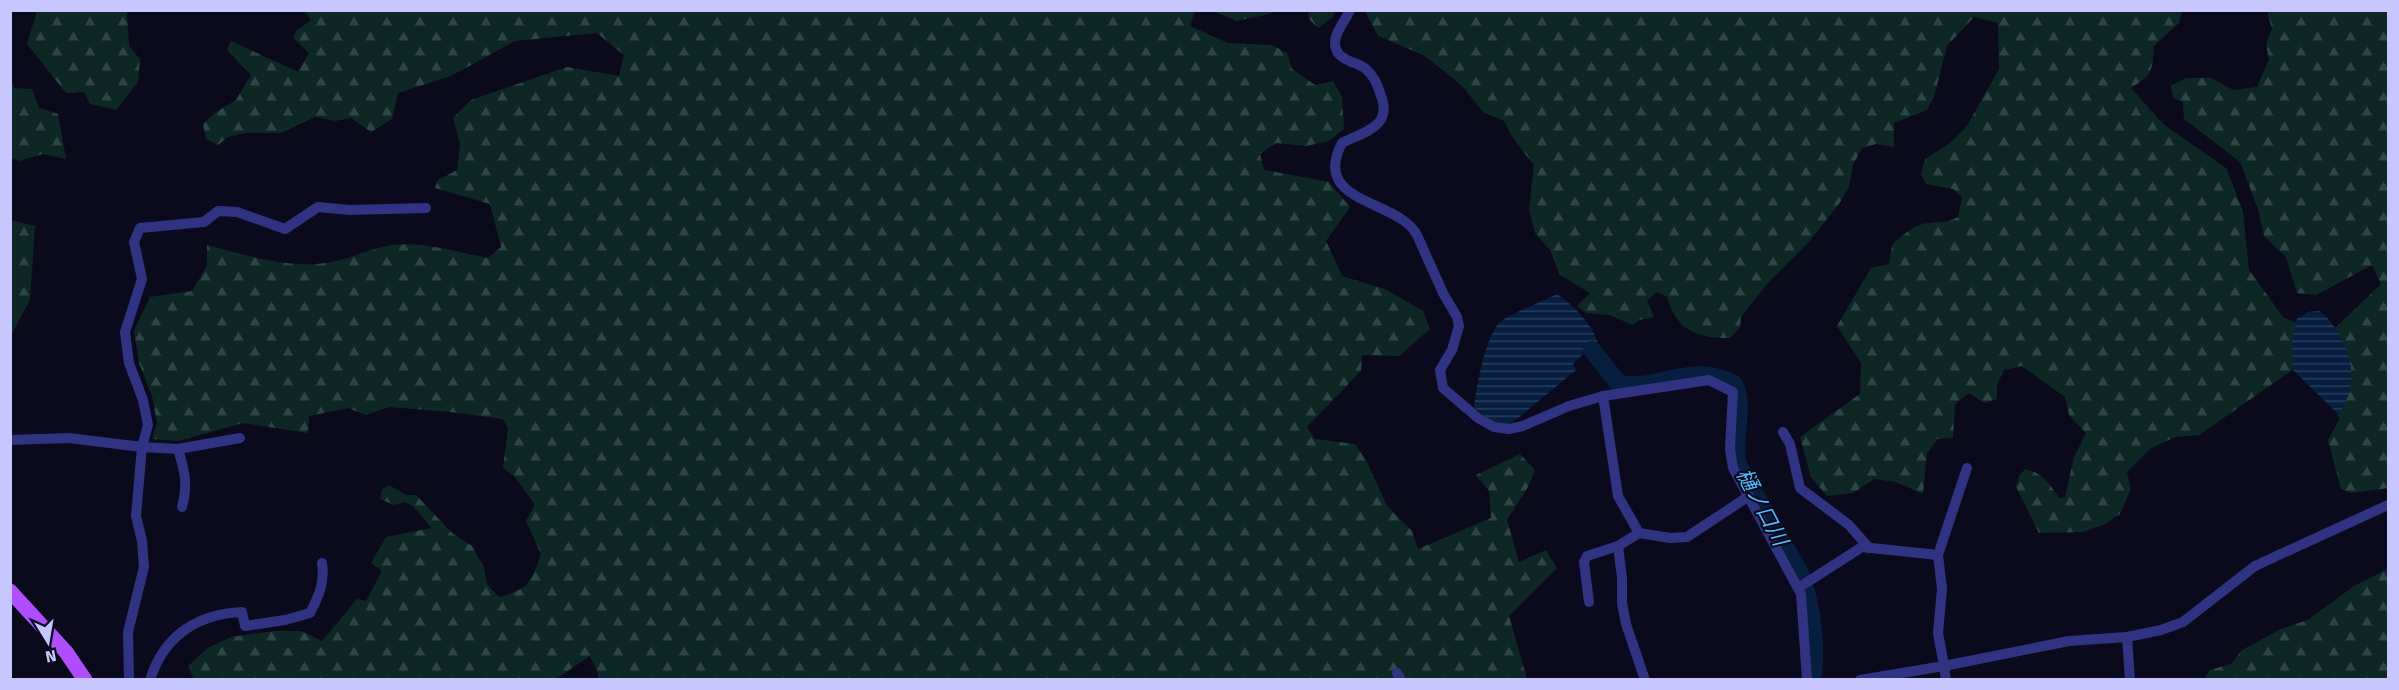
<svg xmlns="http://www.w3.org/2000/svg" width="2399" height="690" viewBox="0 0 2399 690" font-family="'Fira Sans','Noto Sans JP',sans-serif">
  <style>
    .forest { fill: url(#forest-firs) }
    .water { fill: url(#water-rules) }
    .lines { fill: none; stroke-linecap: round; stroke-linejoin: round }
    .river { stroke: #061f3f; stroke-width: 18 }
    .minor { stroke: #303381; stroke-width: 10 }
    .primary { stroke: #af4dff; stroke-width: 15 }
    .labels { text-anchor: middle; stroke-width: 4.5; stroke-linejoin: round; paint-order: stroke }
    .water-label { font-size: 21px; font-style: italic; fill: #54bdff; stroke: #0b0a1d }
  </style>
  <defs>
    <pattern id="forest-firs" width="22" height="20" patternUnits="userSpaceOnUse" patternTransform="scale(1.5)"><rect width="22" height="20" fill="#0c2724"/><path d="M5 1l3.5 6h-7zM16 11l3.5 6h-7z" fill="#2e4545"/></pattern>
    <pattern id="water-rules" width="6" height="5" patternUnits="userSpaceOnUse" patternTransform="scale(1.5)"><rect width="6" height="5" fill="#061f3f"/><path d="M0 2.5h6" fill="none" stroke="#293e5c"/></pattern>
  </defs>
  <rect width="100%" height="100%" fill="#0b0a1d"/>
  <!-- forest -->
  <g class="forest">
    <path d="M37 11H127L129 46 140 59 138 82 116 110 90 104 84 92 66 93 27 44Z"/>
    <path d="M305 11H1195L1190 26 1228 43 1272 45 1287 53 1292 69 1315 85 1333 81 1342 97 1344 129 1329 141 1306 146 1276 143 1260 154 1264 170 1329 182 1350 207 1326 241 1342 276 1385 289 1423 311 1430 329 1399 356 1362 355 1361 371 1307 427 1315 439 1355 444 1367 462 1387 506 1412 531 1418 549 1491 518 1489 491 1476 475 1520 454 1535 470 1528 487 1507 520 1519 562 1546 550 1557 568 1509 616 1527 679 598 680V673L590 656 556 679H194L188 666 208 648 231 637 275 631H301L322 641 357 599 366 601 382 571 371 563 386 537 432 528 413 506 404 502 394 505 380 499 382 490 389 485 406 495H416L452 533 472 546 484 568 487 584 499 597C529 589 531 583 541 554L526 521 535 505 515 477 503 468 508 428 503 419 450 412 389 407 366 415 348 408 309 416 308 433 243 423 178 441 152 439 157 423 152 396 139 363 134 331 150 297 192 291 207 266V245C242 254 279 266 316 264 343 263 366 249 392 245 423 241 457 252 488 258L501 247 490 204 435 188 438 180 457 170 460 144 453 118 471 100 567 67 619 76 624 55 597 33 515 41 451 76 398 93 392 119 371 132 351 118 335 121 315 117 281 133H246L228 137 218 145 206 139 203 124 216 112 236 100 251 75 227 50 231 41 298 72 309 53 293 38 297 30 311 20Z"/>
    <path d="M1213 11 1274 10V11L1270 14 1236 21Z"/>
    <path d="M1308 11V10L1335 11 1333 17 1318 28 1309 19Z"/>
    <path d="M1365 11H2182L2179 23 2154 46C2152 72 2153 74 2131 88L2163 124 2226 168 2243 211 2249 270 2283 317 2301 325V364L2199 435 2175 437 2150 449 2127 472 2131 489 2120 514 2105 524 2083 532 2039 533 2016 487 2019 476 2025 469C2043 473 2049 483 2059 498L2065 497 2074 457 2086 433 2069 415 2065 397 2022 366 2004 370 1997 385V399L1984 403 1969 393 1955 404 1953 438 1937 439 1927 454 1923 494 1896 482 1874 479 1853 493 1827 496 1811 477 1800 437 1860 394 1861 363 1837 326 1871 268 1889 264 1892 245C1903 235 1914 224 1929 223 1943 221 1944 224 1958 217L1962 197 1953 189 1926 184 1921 174 1925 159 1950 143 1967 126 1999 69 1998 23 1974 17 1947 46 1934 97 1927 110 1894 123V147L1876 144 1862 148 1853 165 1849 187 1839 204 1807 244 1768 283 1741 317 1740 327 1730 338C1697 338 1677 331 1667 297L1657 292 1647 301 1654 317 1639 320 1633 325 1609 315 1586 313 1577 306 1590 293 1560 275 1550 250 1535 233 1529 209 1534 165 1513 138 1504 121 1483 112 1464 88 1444 71 1423 55 1378 36Z"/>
    <path d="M2267 11H2388V488L2351 493 2341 489 2328 440 2339 420 2330 333 2381 284 2372 265 2316 295 2297 293 2286 257 2264 236 2258 209 2240 162 2184 119 2183 102 2173 98 2171 86 2186 78H2211L2233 90 2257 87 2269 60 2266 44 2272 29Z"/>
    <path d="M10 75 14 88 32 89 39 108 58 114 66 159 43 154 19 161 11 158Z"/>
    <path d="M11 220 35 226 30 300 11 335Z"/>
    <path d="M2388 569V679H2204L2210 670 2231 664 2242 650 2281 629 2308 620 2354 586Z"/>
  </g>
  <!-- water -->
  <g class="water">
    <path d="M1557 294C1574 305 1597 329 1599 349L1591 355 1587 350 1573 364 1576 370 1517 419 1507 424 1491 421 1474 407C1477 385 1484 341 1499 323 1505 316 1546 300 1557 294Z"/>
    <path d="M2319 311C2349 334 2364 383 2338 414L2293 370 2292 339 2297 319 2308 312Z"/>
  </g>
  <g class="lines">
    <!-- river -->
    <path class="river" d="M1592 350 1619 384C1663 391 1690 361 1734 384 1746 410 1731 438 1738 465L1801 575C1811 603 1818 650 1812 680"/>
    <!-- minor -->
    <g class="minor">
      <path d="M1350 10C1345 22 1331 36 1336 49 1340 61 1357 62 1366 69 1374 76 1377 84 1380 93 1394 126 1366 131 1342 143 1310 204 1398 199 1417 235L1443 293 1457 317 1459 326 1452 350 1440 370 1443 388 1478 418 1494 427 1509 429 1523 426 1569 406 1603 396 1709 380 1733 392 1730 449 1733 468 1801 594 1807 680"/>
      <path d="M1603 396 1618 496 1639 533"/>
      <path d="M1783 432 1790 444 1800 488 1849 525 1869 548"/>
      <path d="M10 440 69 438 142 447 148 425 143 400 129 363 125 332 142 279 134 242 140 228 204 222 218 211 237 212 285 229 318 207 349 210 426 208"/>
      <path d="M178 449C185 472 188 484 182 507"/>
      <path d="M1938 555 1967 468"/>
      <path d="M1798 588 1862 547 1938 555 1942 589 1938 633 1944 666 2069 641 2127 637 2161 630 2183 622 2255 566 2388 505"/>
      <path d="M1589 602 1584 562 1587 556 1618 546"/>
      <path d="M2127 637 2130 680"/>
      <path d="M1397 673 1401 680"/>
      <path d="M129 680 128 632 144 567 142 541 136 516 142 447 178 449 240 438"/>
      <path d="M150 680C164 635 198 614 242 612L245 626 285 620 310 613C319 596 325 582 322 563"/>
      <path d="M1645 680 1626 624 1622 603V578L1618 546 1639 533 1670 538 1687 537 1749 496"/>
      <path d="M1860 680 1944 666 1946 680"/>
    </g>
    <!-- primary -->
    <path class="primary" d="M10 591 66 652 85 680"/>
  </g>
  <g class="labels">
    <!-- water labels -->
    <g class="water-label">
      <text transform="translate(1762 507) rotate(62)" y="7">樋ノ口川</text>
    </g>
  </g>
  <!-- border -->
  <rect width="2399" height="690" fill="none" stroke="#c8c6ff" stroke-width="24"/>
  <!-- north arrow -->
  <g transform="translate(48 642) rotate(169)" stroke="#0b0a1d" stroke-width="4.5" paint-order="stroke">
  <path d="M0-4.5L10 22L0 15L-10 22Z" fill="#c8c6ff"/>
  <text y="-9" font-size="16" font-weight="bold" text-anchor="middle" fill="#c8c6ff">N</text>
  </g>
</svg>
